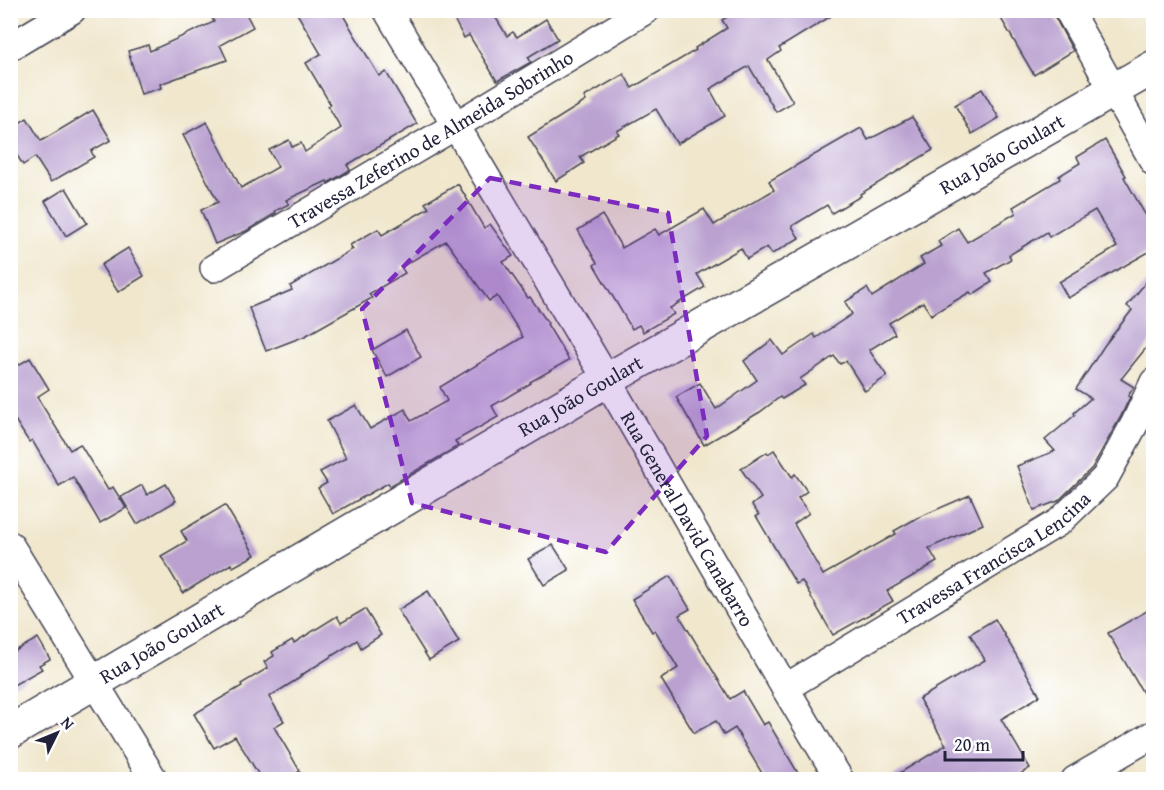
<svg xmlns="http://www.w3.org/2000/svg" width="1164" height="790" viewBox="0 0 1164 790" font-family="'Gentium Book Plus',serif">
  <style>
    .building { fill: #baa1d0 }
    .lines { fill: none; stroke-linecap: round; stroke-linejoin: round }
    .minor-casing { stroke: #414051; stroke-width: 30 }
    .tertiary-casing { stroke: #414051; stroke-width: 36 }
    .minor { stroke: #fff; stroke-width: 27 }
    .tertiary { stroke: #fff; stroke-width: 33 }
    .marked { fill: #7b2cbf; fill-opacity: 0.2; stroke: #7b2cbf; stroke-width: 4.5; stroke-dasharray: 12 8; stroke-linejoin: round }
    .labels { text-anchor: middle; stroke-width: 5; stroke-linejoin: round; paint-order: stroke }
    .street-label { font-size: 20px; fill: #22223b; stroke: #fff }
  </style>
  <rect width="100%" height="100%" fill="#fff"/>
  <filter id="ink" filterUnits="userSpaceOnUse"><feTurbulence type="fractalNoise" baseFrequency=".0167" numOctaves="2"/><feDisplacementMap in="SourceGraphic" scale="12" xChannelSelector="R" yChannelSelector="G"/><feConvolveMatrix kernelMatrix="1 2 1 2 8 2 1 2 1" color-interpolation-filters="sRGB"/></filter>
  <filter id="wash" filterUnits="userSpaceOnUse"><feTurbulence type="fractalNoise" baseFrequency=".008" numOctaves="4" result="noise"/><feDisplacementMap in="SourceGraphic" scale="24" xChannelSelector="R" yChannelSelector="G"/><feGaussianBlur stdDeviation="1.35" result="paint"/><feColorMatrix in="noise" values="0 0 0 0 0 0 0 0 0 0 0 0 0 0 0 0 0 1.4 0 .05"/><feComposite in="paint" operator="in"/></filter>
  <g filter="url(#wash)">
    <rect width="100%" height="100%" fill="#f0e7cd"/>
    <g id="blocks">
      <!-- building -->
      <g class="building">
        <path d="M208 10H244L253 27 220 45 227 60 160 84 161 88 141 94 128 51 148 45 150 51 214 22Z"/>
        <path d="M295 10H340L379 76 386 72 417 124 347 165 350 170 328 183 327 181 286 200 289 204 275 211 276 213 246 231 215 244 201 210 218 202 183 135 207 122 241 188 278 167 269 150 289 140 292 147 301 143 305 152 341 128 328 106 331 105 306 63 321 54Z"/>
        <path d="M449 10H491L507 36 513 32 517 37 546 19 558 39 528 57 531 62 497 81 469 35 464 38Z"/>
        <path d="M738 10H841L779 48 781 51 768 60 793 102 776 112 749 66 710 89 725 116 677 144 656 109 617 131 619 134 580 157 584 163 556 181 528 137 586 101 584 97 624 74 632 88 696 50 695 48 727 28 722 20Z"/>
        <path d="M996 10H1051L1073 51 1034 75Z"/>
        <path d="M982 89 999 118 972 134 955 105Z"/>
        <path d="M93 110 111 140 91 151 94 157 51 182 35 157 23 165 10 144V129L27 118 41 141Z"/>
        <path d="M912 117 933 150 860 194 861 196 832 213 827 205 792 226 799 238 772 254 767 247 747 259 741 248 697 274 705 287 670 308 674 314 643 332 639 325 632 329 594 265 597 263 578 230 602 215 622 248 655 229 659 235 704 209 714 225 774 190 769 181 861 128 868 140Z"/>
        <path d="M1105 140 1126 176 1124 177 1146 216 1154 212V249L1068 298 1059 282 1117 247 1095 210 1049 237 1047 232 1009 255 1011 259 986 273 992 282 972 295 970 292 931 315 923 302 889 323 895 334 869 350 887 376 865 391 846 361 840 364 834 356 800 379 805 385 782 399 780 397 760 412 704 445 676 397 700 383 716 409 757 380 744 361 772 340 783 355 814 334 816 338 852 314 845 302 867 288 872 297 924 264 920 258 941 246 938 241 958 228 967 242 1016 213 1013 207 1060 179 1059 176 1080 163 1077 157Z"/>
        <path d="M458 184 484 228 490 224 513 256 503 262 528 298 530 297 548 323 547 324 569 360 530 382 531 383 492 406 498 417 455 441 458 446 390 486 388 483 333 514 318 488 327 483 320 472 346 458 327 421 356 405 370 429 405 409 411 421 447 401 440 387 523 337 497 296 489 301 446 241 401 267 405 273 369 294 372 298 305 336 266 351 249 308 292 290 290 286 353 249 350 245 378 229 382 235 429 208 425 203Z"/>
        <path d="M66 188 87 223 66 236 45 201Z"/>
        <path d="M128 248 144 276 118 292 101 265Z"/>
        <path d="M1154 272V338L1121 379 1134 387 1128 396 1130 397 1121 416 1092 468 1058 501 1034 510 1017 466 1055 451 1045 440 1075 415 1074 413 1091 398 1076 389 1104 346 1132 310 1127 306Z"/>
        <path d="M406 330 421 357 387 377 372 350Z"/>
        <path d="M30 358 49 389 37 397 70 450 80 444 108 490 113 487 126 508 100 523 73 477 59 486 32 440 29 442 10 412V370Z"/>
        <path d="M774 450 792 477 795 474 807 491 798 498 809 513 794 524 823 575 896 534 894 531 917 518 970 495 983 524 929 548 937 562 887 591 893 601 833 635 802 581 796 584 756 516 759 515 752 505 761 498 741 469 767 452 768 454Z"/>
        <path d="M166 484 176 501 137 524 121 497 142 485 147 495Z"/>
        <path d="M225 505 255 555 233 567 231 564 183 593 161 556 187 541 181 531Z"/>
        <path d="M553 545 569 570 544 585 528 559Z"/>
        <path d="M670 576 690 609 679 615 730 699 743 691 763 725 768 722 802 780H766L735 728 724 735 716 721 694 733 661 679 678 668 655 630 652 632 632 599Z"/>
        <path d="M428 591 459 642 429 660 398 610Z"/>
        <path d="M1154 607V712L1108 633Z"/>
        <path d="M365 609 381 635 361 648 357 640 300 676 301 677 269 697 284 721 274 727 300 771 286 780H262L235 736 214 748 194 714 242 686 241 684 268 668 264 662 274 656 272 652 292 640 294 643 337 616 341 623Z"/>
        <path d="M995 619 1040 696 1001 719 1030 768 1011 780H888L946 745 919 699 985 660 970 634Z"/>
        <path d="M38 638 50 659 39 665 42 669 10 687V654Z"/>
      </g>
    </g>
  </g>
  <g filter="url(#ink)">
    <use href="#blocks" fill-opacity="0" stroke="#414051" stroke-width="1.5"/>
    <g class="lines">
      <!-- minor casing -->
      <g class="minor-casing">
        <g id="minor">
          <path id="s1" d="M387 10 607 380 785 688 840 780"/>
          <path d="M1068 10 1154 162"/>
          <path d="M10 47 72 10"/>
          <path id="s2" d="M214 268 455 126 646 10"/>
          <path d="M10 545 154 780"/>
          <path id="s3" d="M785 688 1059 522 1105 478 1135 423 1154 382"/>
          <path d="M1075 780 1154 734"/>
        </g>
      </g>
      <!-- tertiary casing -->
      <g class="tertiary-casing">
        <g id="tertiary">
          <path id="s4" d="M10 732 607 380 1154 67"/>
        </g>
      </g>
      <!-- minor -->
      <use href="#minor" class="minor"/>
      <!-- tertiary -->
      <use href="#tertiary" class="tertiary"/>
    </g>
  </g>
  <!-- marked area -->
  <path class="marked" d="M490 178 668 213 707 436 606 552 412 503 362 309Z"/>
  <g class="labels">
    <!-- street labels -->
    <g class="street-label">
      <text dy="7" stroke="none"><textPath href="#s2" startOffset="252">Travessa Zeferino de Almeida Sobrinho</textPath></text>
      <text dy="7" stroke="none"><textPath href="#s4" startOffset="1148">Rua João Goulart</textPath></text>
      <text dy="7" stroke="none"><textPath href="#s4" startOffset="662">Rua João Goulart</textPath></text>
      <text dy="7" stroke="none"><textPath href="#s1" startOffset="591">Rua General David Canabarro</textPath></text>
      <text dy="7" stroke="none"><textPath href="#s3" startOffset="246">Travessa Francisca Lencina</textPath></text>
      <text dy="7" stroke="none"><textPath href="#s4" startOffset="176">Rua João Goulart</textPath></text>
    </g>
  </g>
  <!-- margin -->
  <rect width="1164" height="790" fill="none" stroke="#fff" stroke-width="36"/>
  <!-- north arrow -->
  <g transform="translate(57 733) rotate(47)" stroke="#ffffff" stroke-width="4.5" paint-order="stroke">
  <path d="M0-4.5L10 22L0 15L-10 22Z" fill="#22223b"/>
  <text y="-9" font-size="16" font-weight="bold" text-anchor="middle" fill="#22223b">N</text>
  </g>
  <!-- scale -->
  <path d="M945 751v9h78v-9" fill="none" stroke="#22223b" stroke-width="3"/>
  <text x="954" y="751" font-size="18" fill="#22223b" stroke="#ffffff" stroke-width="4.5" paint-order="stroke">20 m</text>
</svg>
